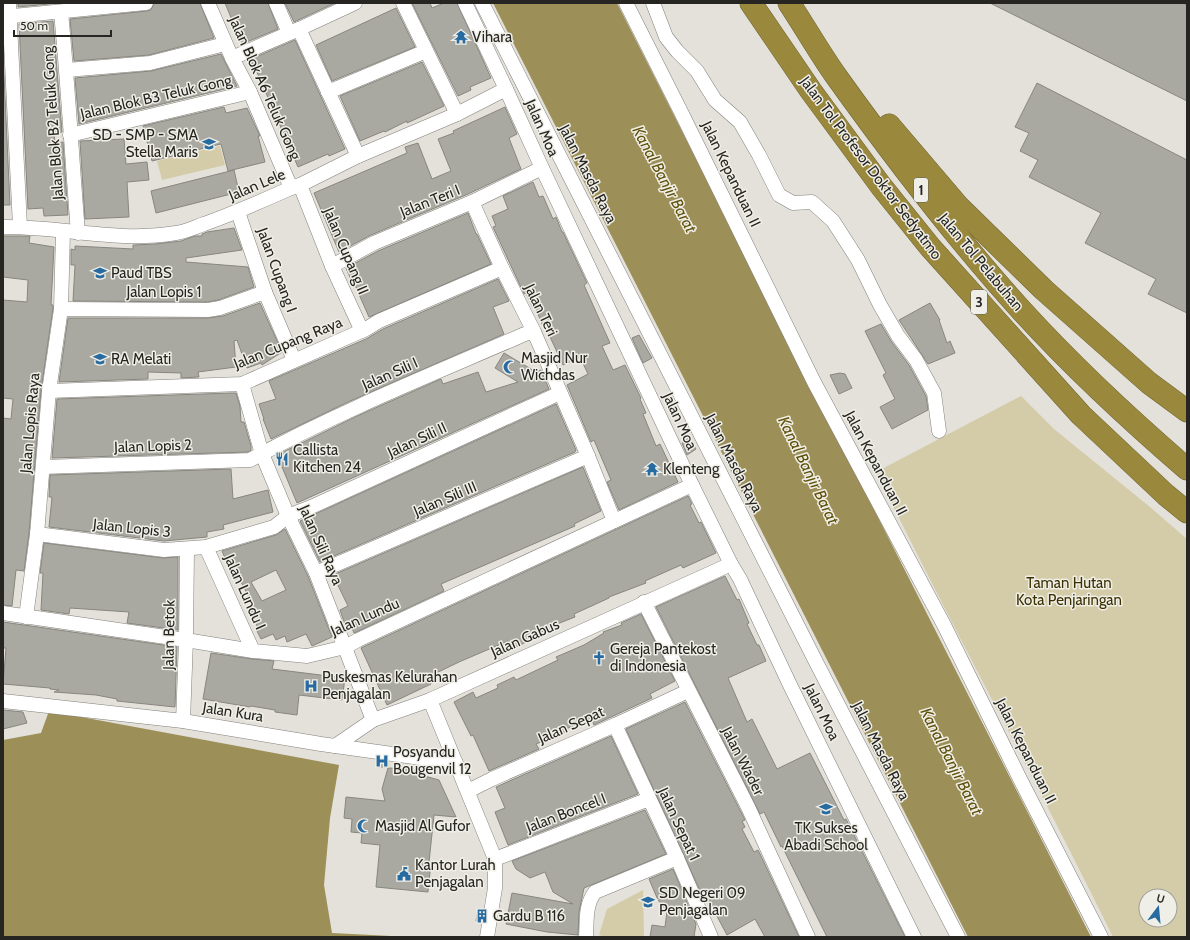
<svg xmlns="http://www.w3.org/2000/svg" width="1190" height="940" viewBox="0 0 1190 940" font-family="Cabin,sans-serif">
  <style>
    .green { fill: #d4cca8; fill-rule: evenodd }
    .water { fill: #9d8f58 }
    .building { fill: #a9a8a1; stroke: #87867f; fill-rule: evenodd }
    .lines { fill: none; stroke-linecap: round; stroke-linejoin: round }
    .street-casing { stroke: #83817b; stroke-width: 15 }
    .highway-casing { stroke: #716534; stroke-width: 23 }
    .street { stroke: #fff; stroke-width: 14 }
    .highway { stroke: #9a883d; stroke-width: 22 }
    .labels { text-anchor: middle; stroke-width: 3; stroke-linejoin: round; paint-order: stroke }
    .shield { fill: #f0efe7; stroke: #63625d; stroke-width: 1 }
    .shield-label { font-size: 14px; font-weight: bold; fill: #262522 }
    .poi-label { font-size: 15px; fill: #262522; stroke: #f0efe7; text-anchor: start }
    .street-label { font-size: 15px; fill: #262522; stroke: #f0efe7 }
    .park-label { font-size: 15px; fill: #3a3000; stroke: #f0efe7 }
    .water-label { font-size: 16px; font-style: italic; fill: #5f500a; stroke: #f0efe7 }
  </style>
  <rect width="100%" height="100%" fill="#e3e1da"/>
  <!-- green -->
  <g class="green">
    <path d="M220 146 225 165 162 180 157 161Z"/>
    <path d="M1021 396 1054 429 1150 507 1187 539V937H1113C1036 781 953 628 876 472ZM1146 896H1170V920H1146Z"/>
    <path d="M643 890 644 937H606L599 935 607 909Z"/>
  </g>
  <!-- water -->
  <g class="water">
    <path d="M493 3H617L1091 937H968Z"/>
    <path d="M49 711 339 765 330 818 324 885 332 933 411 937H3V740L41 733Z"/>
  </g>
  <!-- building -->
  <g class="building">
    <path d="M18 3H59L18 7Z"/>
    <path d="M154 3H200L214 38 149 55 74 61 70 19 147 11 151 10Z"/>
    <path d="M225 3H268L278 29 242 44Z"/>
    <path d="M285 3H335L294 22Z"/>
    <path d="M412 3H430L432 8 444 3H457L491 78 470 87 471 90 458 96Z"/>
    <path d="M990 3H1183L1187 5V101Z"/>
    <path d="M396 8 415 47 332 81 316 45Z"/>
    <path d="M53 21 62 132 54 134 55 143 63 142 68 215 44 216 43 208 28 209 19 24Z"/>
    <path d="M295 40 345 149 329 156 328 154 298 167 253 63 251 64 249 60Z"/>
    <path d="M3 54 10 205H3Z"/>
    <path d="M221 54 237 86 79 124 75 78 151 71Z"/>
    <path d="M422 62 444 106 407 123V121L385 132 384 131 360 141 340 96Z"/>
    <path d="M1037 83 1187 160V313L1148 294 1156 279 1085 243 1101 213 1029 177 1038 160 1020 151 1029 133 1015 127Z"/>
    <path d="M224 107 226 113 247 108 260 136H258L265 162 228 171 221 144 152 161 143 126Z"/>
    <path d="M505 107 517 134 509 138 521 169 468 194 371 235 339 252 314 193 407 153 405 147 418 143 432 179 451 171 438 139 454 133 453 131Z"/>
    <path d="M124 139 126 164 147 162 149 180 127 182 129 217 85 219 80 141Z"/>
    <path d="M234 170 239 192 156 213 151 191Z"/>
    <path d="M533 182 539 197 543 196 553 219 556 217 562 232H563L587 283 584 285 610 343 602 346 613 370 625 365 641 398 640 399 646 413 643 414 656 446 660 444 678 482 619 510 607 482 611 480 594 440 591 442 567 385 588 374 580 357 563 365 545 326H543L535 307 533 308 526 293 524 294 493 227 496 226 492 216 508 209 503 196Z"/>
    <path d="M468 213 476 234H477L491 264 369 317 354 283 353 284 346 268 378 251Z"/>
    <path d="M234 228 242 250 186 258V262L248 267 254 287 218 300 207 302 73 301 75 265H71V249L75 250V246L133 249V245L155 244 181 241 195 236H202V234L207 232Z"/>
    <path d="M3 236H30L29 243 54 247 51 305H53V308L41 390 29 533 24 571 16 570 12 606 3 605V418L11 419 13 399 3 398V300L27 302 28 280 3 277Z"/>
    <path d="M498 279 509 301 493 307 504 334 348 402 271 439 263 419H264L259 404 276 399 269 381 366 339 383 329Z"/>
    <path d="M260 303 282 352 262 365 261 363 247 368 237 340 234 341 236 367 198 372 199 377 181 378V373L148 372V379L59 382 68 318H208L223 316Z"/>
    <path d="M930 303 940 320H939L947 343 950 341 955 353 928 364 899 320Z"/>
    <path d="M881 324 891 341 909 365 926 396 928 410 892 429 880 407 895 399 883 375 886 373 865 331Z"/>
    <path d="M639 335 652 358 643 363 632 338Z"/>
    <path d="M504 353 536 372 541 370 549 389 297 503 277 455 355 417 441 379 443 384 478 372 486 392 518 382 495 368Z"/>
    <path d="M840 373 845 374 852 388 839 394 830 375Z"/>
    <path d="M231 393H236L240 406 241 422H244L251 446V450L248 452 52 458 57 399Z"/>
    <path d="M556 404 576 450 575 452 320 562 300 521Z"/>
    <path d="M689 438 696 449 687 455 682 443Z"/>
    <path d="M583 467 601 511 574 524 575 526 441 584 444 591 354 633 352 628 347 630 340 610 348 606 333 575Z"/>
    <path d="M231 469 233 499 268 490 273 512 223 525 224 529 207 532V537L164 541 49 527 52 497H49L50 475Z"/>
    <path d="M688 496 692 504 690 505 699 523 701 522 716 553 683 568 681 565 645 581 646 583 609 597V598L574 614 575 617 552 626V627L525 640 526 642 512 649 508 641 459 662 428 677 431 684 387 705 361 648Z"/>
    <path d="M285 529 308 576 332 637 312 646 306 634 287 642 285 636 276 640 273 634 261 639 256 629 258 628 248 607 253 605 239 578 234 580 222 551 276 535ZM276 570 286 590 262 601 251 582Z"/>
    <path d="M44 543 163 558 178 557V630L127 623 129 612 70 608 69 614 41 610 43 573H40Z"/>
    <path d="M725 576 737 600 739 599 749 623 747 624 757 645H759L766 661 728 678 747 722 752 719 777 769 810 753 844 820 846 819 905 937H827L782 846 781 847 764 812 760 814 656 607Z"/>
    <path d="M641 614 675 681 650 694 652 698 594 725 591 718 566 729 567 731 536 744 539 749 489 771 473 735 471 736 454 702 473 692 476 698 498 688 497 685 514 677 516 680 558 660 556 657 584 645 604 633 603 632 622 625 621 623Z"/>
    <path d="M3 622 177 647 175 707 117 701V699L96 695 54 692 59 690 50 689V688L3 684 6 648H3Z"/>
    <path d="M211 653 252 659 274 661 272 669 345 678 342 700 299 695 297 715 275 712V710L251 706 250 707 203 699Z"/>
    <path d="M685 702 745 820 742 821 745 827 742 829 754 852 758 850 761 856 799 937H765L755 919 727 935 703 890 702 895 626 729Z"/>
    <path d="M3 710 23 712 27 723 3 729Z"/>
    <path d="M611 736 638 794 508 845 495 812 505 808 496 787Z"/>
    <path d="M377 760 388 762V767H377Z"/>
    <path d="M388 768 413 769 417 774 439 780 456 817 434 815 429 862H431L428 892 376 887 380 845 361 843 362 833 351 832 352 819 344 818 346 797 385 801 382 789Z"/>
    <path d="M645 810 666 854 584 888 579 912 578 935 547 932 506 924 512 893 573 904 553 892 545 872 530 878 516 869 512 861Z"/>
    <path d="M673 869 696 924 694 937H650L652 925 665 927 667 911 658 900 649 879Z"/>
    <path d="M478 909 483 910 481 922 476 921Z"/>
  </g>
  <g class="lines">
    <!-- street casing -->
    <g class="street-casing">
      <g id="street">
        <path d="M9 3 20 227"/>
        <path d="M208 3 232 58 250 92 291 188"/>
        <path d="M276 3 289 33"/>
        <path d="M403 3 457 114"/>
        <path d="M465 3 506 89 542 168 692 485 731 564 740 579 790 685 914 937"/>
        <path d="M482 3 816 662 958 937"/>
        <path d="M626 3 681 112 814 382 944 625 1020 779 1101 937"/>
        <path d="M653 3 666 37 677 51 697 71 715 100 740 122 759 155 779 195 793 203 812 202 833 221 858 260 880 305 898 336 916 360 934 393 939 431"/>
        <path d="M61 12C68 85 72 159 78 233"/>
        <path d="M3 17 146 3"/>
        <path d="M299 29 358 156"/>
        <path d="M232 58 299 29 355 3"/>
        <path d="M67 70 150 63 225 44"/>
        <path d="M328 92 426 51"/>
        <path d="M70 135 250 92"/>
        <path d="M300 185 332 266 362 331"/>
        <path d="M472 202 502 268 534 332 588 456 614 521"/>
        <path d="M238 212 265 292 294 360"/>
        <path d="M3 227C60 226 118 243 176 233 185 232 195 227 204 224 234 213 262 201 291 188L300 185 358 156 457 114 506 89"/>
        <path d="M332 266 374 243 472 202 542 168"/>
        <path d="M61 309 208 310 220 308 265 292"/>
        <path d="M242 384 262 454 288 516 316 573 373 720"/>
        <path d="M49 391 242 384 366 329 379 321 502 268"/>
        <path d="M43 467 250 460C338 412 433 374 525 334L534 332"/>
        <path d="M37 534 164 550 206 547 274 527 288 516 311 507 560 393"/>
        <path d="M206 547 253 651"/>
        <path d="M316 573 588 456"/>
        <path d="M644 602 748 807 808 937"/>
        <path d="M3 613 186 640 253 651 307 656 345 647 358 640 692 485"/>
        <path d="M26 617 37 534 49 391 61 309 63 232"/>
        <path d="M430 700 495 859V888L487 937"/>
        <path d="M3 701 183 721 321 744 456 763"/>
        <path d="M183 721 186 640 187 549"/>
        <path d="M615 725 677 858 711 937"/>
        <path d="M335 746 373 720 430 700 731 564"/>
        <path d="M468 791 492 779 615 725 688 691"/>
        <path d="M495 859 649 799"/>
        <path d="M586 937C587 921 585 905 595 892L677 858"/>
      </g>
    </g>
    <!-- highway casing -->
    <g class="highway-casing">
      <g id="highway">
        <path d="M751 3 811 91 881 186 930 247 1081 415 1166 495 1187 512"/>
        <path d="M789 3C805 27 819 52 836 76 894 157 955 237 1022 311 1073 367 1129 419 1187 469"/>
        <path d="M889 125 958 206 1044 290 1149 383 1187 411"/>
      </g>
    </g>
    <!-- street -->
    <use href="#street" class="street"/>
    <!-- highway -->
    <use href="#highway" class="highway"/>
  </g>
  <!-- icons -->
  <defs>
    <g id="temple-bare" transform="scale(1.08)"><path d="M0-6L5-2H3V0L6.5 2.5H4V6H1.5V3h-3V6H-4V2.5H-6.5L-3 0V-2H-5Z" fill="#276ba0" stroke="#f0efe7" stroke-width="2.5" paint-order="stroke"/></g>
    <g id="school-bare" transform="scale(1.08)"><path d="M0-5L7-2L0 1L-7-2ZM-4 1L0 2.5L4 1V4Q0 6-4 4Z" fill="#276ba0" stroke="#f0efe7" stroke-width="2.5" paint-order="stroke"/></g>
    <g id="mosque-bare" transform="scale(1.08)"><path d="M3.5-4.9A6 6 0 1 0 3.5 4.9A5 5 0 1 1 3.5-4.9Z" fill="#276ba0" stroke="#f0efe7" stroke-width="2.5" paint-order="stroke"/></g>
    <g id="restaurant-bare" transform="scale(1.08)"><path d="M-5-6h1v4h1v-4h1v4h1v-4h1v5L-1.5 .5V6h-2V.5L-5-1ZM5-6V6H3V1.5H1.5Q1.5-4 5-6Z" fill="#276ba0" stroke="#f0efe7" stroke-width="2.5" paint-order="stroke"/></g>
    <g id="church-bare" transform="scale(1.08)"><path d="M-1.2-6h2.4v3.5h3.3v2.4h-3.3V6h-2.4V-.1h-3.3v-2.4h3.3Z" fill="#276ba0" stroke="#f0efe7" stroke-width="2.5" paint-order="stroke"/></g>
    <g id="hospital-bare" transform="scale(1.08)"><path d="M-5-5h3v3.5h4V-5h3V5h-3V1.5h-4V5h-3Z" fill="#276ba0" stroke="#f0efe7" stroke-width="2.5" paint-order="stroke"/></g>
    <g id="civic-bare" transform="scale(1.08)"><path d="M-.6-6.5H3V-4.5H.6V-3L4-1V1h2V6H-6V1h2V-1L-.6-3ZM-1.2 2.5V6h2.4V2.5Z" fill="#276ba0" stroke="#f0efe7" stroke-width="2.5" paint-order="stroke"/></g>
    <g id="building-bare" transform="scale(1.08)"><path d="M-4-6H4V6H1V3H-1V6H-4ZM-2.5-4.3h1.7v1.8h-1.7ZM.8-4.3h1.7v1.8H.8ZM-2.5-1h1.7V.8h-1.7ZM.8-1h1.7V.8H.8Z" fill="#276ba0" stroke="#f0efe7" stroke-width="2.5" paint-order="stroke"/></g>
  </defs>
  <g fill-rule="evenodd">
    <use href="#temple-bare" x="461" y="37"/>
    <use href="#school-bare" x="209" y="144"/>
    <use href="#school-bare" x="100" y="273"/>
    <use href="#school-bare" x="100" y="359"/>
    <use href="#mosque-bare" x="510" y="367"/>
    <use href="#restaurant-bare" x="282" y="459"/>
    <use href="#temple-bare" x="652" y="469"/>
    <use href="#church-bare" x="599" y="658"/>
    <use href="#hospital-bare" x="311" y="686"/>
    <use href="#hospital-bare" x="382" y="761"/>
    <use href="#school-bare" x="826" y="809"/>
    <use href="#mosque-bare" x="364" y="826"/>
    <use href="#civic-bare" x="404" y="874"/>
    <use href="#school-bare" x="648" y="902"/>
    <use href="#building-bare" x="482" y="916"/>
  </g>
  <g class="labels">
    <!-- shield labels -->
    <g class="shield">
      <rect x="914" y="178" width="14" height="24" rx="3"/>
      <rect x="971" y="290" width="16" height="24" rx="3"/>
    </g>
    <g class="shield-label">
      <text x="921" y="195">1</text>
      <text x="979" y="307">3</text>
    </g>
    <!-- poi labels -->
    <g class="poi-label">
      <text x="472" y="42">Vihara</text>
      <text x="198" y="140" text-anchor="end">SD - SMP - SMA<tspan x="198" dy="17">Stella Maris</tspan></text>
      <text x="111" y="278">Paud TBS</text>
      <text x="521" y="363">Masjid Nur<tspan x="521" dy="17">Wichdas</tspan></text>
      <text x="111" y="364">RA Melati</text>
      <text x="293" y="455">Callista<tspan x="293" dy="17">Kitchen 24</tspan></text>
      <text x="663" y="474">Klenteng</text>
      <text x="610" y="654">Gereja Pantekost<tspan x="610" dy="17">di Indonesia</tspan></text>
      <text x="322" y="682">Puskesmas Kelurahan<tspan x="322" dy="17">Penjagalan</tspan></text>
      <text x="393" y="757">Posyandu<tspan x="393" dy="17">Bougenvil 12</tspan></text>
      <text x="375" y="831">Masjid Al Gufor</text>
      <text x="826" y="833" text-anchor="middle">TK Sukses<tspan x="826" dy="17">Abadi School</tspan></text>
      <text x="415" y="870">Kantor Lurah<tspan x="415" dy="17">Penjagalan</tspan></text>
      <text x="659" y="898">SD Negeri 09<tspan x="659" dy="17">Penjagalan</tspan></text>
      <text x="493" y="921">Gardu B 116</text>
    </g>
    <!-- street labels -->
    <g class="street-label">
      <text transform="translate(265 88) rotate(66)" y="5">Jalan Blok A6 Teluk Gong</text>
      <text transform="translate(156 97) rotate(-13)" y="5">Jalan Blok B3 Teluk Gong</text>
      <text transform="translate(53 123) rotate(-94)" y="5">Jalan Blok B2 Teluk Gong</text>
      <text transform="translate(542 128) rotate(66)" y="5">Jalan Moa</text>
      <text transform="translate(871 168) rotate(53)" y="5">Jalan Tol Profesor Doktor Sedyatmo</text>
      <text transform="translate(588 174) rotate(63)" y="5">Jalan Masda Raya</text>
      <text transform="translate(731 174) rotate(64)" y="5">Jalan Kepanduan II</text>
      <text transform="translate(257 185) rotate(-23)" y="5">Jalan Lele</text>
      <text transform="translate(430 201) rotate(-22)" y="5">Jalan Teri I</text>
      <text transform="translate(346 251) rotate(67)" y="5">Jalan Cupang II</text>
      <text transform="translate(981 262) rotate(50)" y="5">Jalan Tol Pelabuhan</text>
      <text transform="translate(277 270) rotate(70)" y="5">Jalan Cupang I</text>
      <text x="164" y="297">Jalan Lopis 1</text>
      <text transform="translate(541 310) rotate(64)" y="5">Jalan Teri</text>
      <text transform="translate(288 343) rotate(-22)" y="5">Jalan Cupang Raya</text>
      <text transform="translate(390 374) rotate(-24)" y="5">Jalan Sili I</text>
      <text transform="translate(680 421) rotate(65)" y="5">Jalan Moa</text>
      <text transform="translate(30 423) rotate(-85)" y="5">Jalan Lopis Raya</text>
      <text transform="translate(417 440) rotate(-25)" y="5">Jalan Sili II</text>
      <text transform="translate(153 446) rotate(-2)" y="5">Jalan Lopis 2</text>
      <text transform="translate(734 463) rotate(63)" y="5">Jalan Masda Raya</text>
      <text transform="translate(876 463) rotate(62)" y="5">Jalan Kepanduan II</text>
      <text transform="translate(445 499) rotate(-23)" y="5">Jalan Sili III</text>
      <text transform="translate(132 528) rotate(6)" y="5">Jalan Lopis 3</text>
      <text transform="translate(321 545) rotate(66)" y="5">Jalan Sili Raya</text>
      <text transform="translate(245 592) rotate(66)" y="5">Jalan Lundu I</text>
      <text transform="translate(365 617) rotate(-24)" y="5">Jalan Lundu</text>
      <text transform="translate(169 635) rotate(-89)" y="5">Jalan Betok</text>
      <text transform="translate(525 638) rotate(-24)" y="5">Jalan Gabus</text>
      <text transform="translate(233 712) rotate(9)" y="5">Jalan Kura</text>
      <text transform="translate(822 712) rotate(64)" y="5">Jalan Moa</text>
      <text transform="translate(571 725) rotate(-24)" y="5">Jalan Sepat</text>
      <text transform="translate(881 751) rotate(63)" y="5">Jalan Masda Raya</text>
      <text transform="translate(1026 751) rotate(63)" y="5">Jalan Kepanduan II</text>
      <text transform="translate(743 761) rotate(63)" y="5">Jalan Wader</text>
      <text transform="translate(566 813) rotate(-21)" y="5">Jalan Boncel I</text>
      <text transform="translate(679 824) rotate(65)" y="5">Jalan Sepat 1</text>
    </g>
    <!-- park labels -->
    <g class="park-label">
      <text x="1069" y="588">Taman Hutan<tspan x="1069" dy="17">Kota Penjaringan</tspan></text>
    </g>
    <!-- water labels -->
    <g class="water-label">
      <text transform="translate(665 179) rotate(62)" y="6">Kanal Banjir Barat</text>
      <text transform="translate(809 470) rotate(64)" y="6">Kanal Banjir Barat</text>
      <text transform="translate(952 761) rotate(63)" y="6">Kanal Banjir Barat</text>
    </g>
  </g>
  <!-- border -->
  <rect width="1190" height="940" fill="none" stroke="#262522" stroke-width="8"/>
  <!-- north arrow -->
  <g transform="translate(1158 908) rotate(16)"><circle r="19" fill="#f0efe7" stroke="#9f9e98"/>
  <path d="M0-3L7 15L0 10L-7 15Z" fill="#276ba0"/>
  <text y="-6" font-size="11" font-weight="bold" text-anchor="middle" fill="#262522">U</text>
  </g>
  <!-- scale -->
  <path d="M14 30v6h97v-6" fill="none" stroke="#262522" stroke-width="2"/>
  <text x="20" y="30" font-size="12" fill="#262522" stroke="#f0efe7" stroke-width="3" paint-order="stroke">50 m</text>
</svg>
